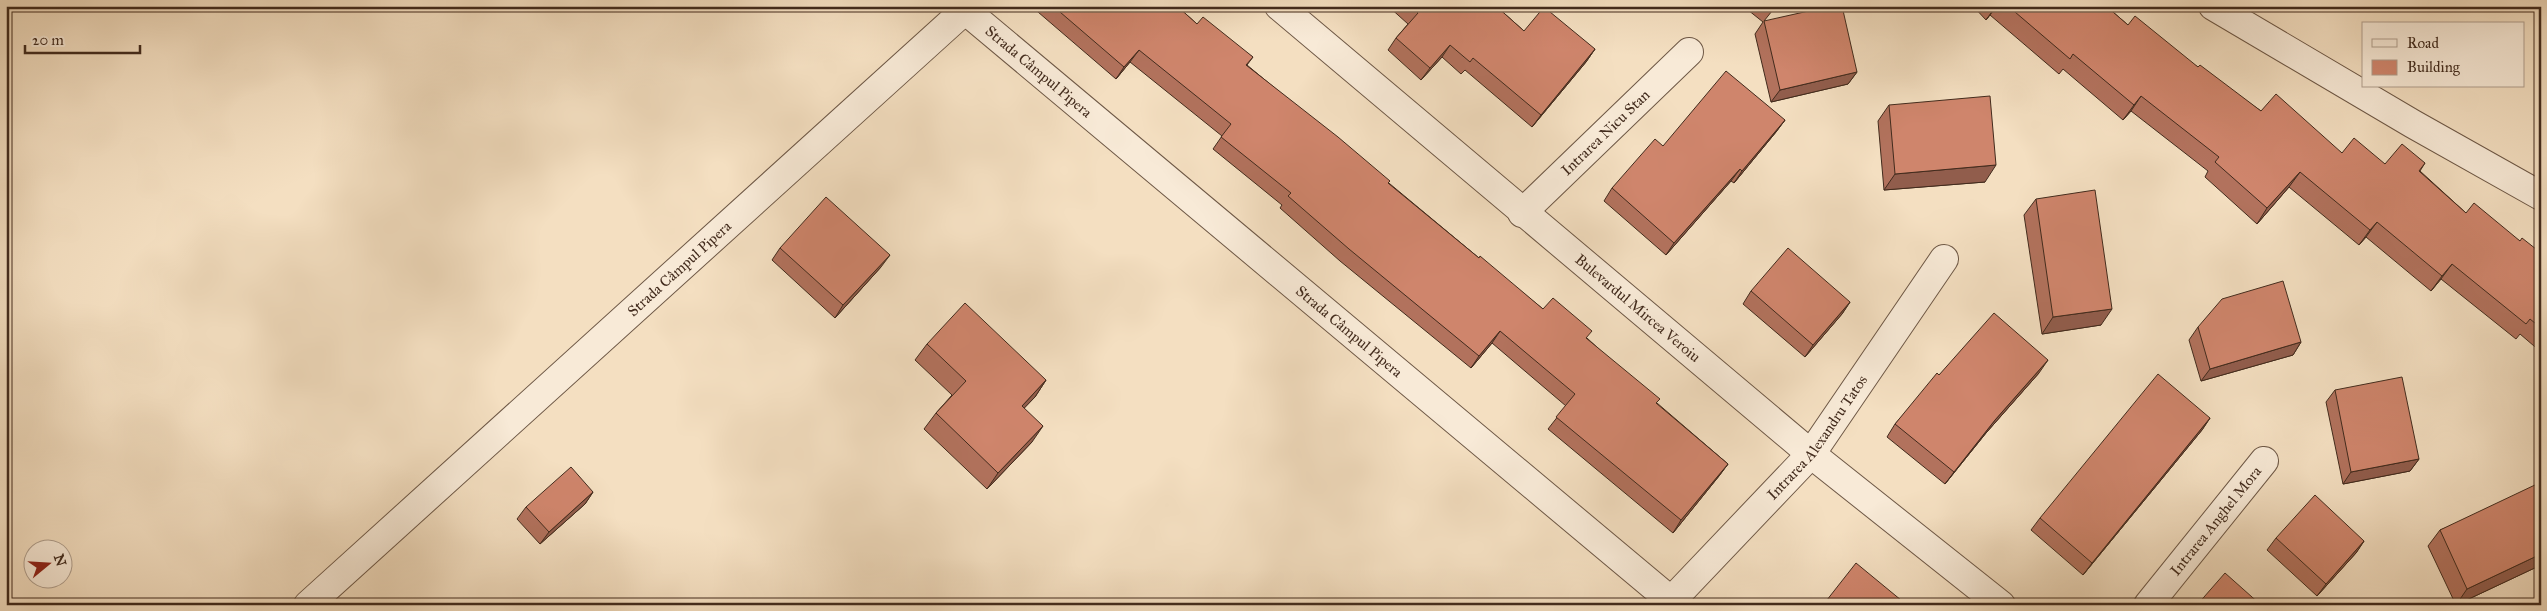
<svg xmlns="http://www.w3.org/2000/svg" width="2547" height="611" viewBox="0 0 2547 611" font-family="'IM FELL Great Primer',serif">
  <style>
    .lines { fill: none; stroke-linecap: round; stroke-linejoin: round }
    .minor-casing { stroke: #6e5846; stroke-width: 30 }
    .minor { stroke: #f8ead7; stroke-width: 28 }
    .wall { fill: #b2725d; stroke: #422b1d }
    .shaded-wall { fill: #915d4c; stroke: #422b1d }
    .building { fill: #cf856c; stroke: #422b1d }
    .labels { text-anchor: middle; stroke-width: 4.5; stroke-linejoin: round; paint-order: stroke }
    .street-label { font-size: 15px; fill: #422b1d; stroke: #f8ead7 }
  </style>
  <rect width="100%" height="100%" fill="#f4dfc1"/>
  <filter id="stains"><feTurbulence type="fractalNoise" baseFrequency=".004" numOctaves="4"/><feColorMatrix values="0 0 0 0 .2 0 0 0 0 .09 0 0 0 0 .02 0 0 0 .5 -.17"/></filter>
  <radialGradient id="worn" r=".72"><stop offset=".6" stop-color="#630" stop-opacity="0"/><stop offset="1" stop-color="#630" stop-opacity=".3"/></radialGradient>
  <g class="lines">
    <!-- minor casing -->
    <g class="minor-casing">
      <g id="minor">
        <path id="s1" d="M1279 6 1811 454 2001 605"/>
        <path d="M2213 6 2413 124 2541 196"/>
        <path id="s2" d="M965 10 1676 605"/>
        <path id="s3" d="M1522 213 1689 52"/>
        <path id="s4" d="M1671 601 1811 454 1944 259"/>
        <path id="s5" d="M308 605 965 10"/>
        <path id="s6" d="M2148 605 2264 461"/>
      </g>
    </g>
    <!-- minor -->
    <use href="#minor" class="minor"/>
  </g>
  <!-- wall -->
  <g class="wall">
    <path d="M1031 6H1177L1197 24 1253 57 1247 65 1479 258 1543 309 1587 338 1657 403 1728 464 1719 476 1673 533 1548 429 1566 406 1492 343 1471 368 1340 261 1280 208 1282 205 1213 149 1222 136 1130 62 1116 79Z"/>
    <path d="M1388 6H1496L1524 31 1595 49 1586 62 1532 127 1465 70 1461 74 1442 57 1421 80 1388 50 1396 38 1408 24Z"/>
    <path d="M1743 6H1776L1764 21 1857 72 1848 84 1771 102 1755 34 1763 22Z"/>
    <path d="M1973 6H2106L2128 25 2198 67 2261 111 2342 153 2385 164 2425 163 2420 171 2466 213 2520 241 2541 253V352L2520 334 2516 339 2441 279 2431 291 2366 237 2359 245 2289 187 2257 224 2205 177 2208 171 2131 111 2123 120 2063 69 2059 74 1990 15 1986 20Z"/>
    <path d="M1889 105 1985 182 1884 190 1878 121Z"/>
    <path d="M1785 120 1776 132 1734 183 1731 181 1666 255 1604 201 1612 188 1663 146Z"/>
    <path d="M2036 199 2101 325 2042 334 2024 215Z"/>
    <path d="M780 248 881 267 835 318 772 260Z"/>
    <path d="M1751 291 1850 302 1842 314 1805 357 1743 304Z"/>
    <path d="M2198 327 2301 342 2293 355 2201 381 2189 340Z"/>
    <path d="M927 344 1046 380 1035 397 1024 408 1032 442 987 489 924 429 936 413 952 395 915 360Z"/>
    <path d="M2039 373 1986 433 1945 484 1887 437 1895 424 1939 375Z"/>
    <path d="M2335 390 2419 459 2410 471 2343 484 2326 402Z"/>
    <path d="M2210 418 2202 430 2083 575 2031 530 2040 518Z"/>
    <path d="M593 492 585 504 540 544 517 519 526 507Z"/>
    <path d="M2541 492V565L2456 605 2428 546 2440 530Z"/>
    <path d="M2276 538 2364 541 2356 553 2317 596 2267 550Z"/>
  </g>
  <!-- shaded-wall -->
  <g class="shaded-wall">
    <path d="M1996 6H1997L1986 20Z"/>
    <path d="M2332 6H2348L2346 9Z"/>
    <path d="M1450 45 1442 57 1421 80 1430 68Z"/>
    <path d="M1595 49 1586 62 1532 127 1541 115Z"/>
    <path d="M1139 50 1130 62 1116 79 1124 67Z"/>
    <path d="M1857 72 1848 84 1771 102 1780 90Z"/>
    <path d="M2141 96 2131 111 2123 120 2134 105Z"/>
    <path d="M1785 120 1776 132 1734 183 1742 171Z"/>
    <path d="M1996 165 1985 182 1884 190 1895 174Z"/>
    <path d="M1740 169 1731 181 1666 255 1674 243Z"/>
    <path d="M2300 172 2289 187 2257 224 2267 208Z"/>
    <path d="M2377 222 2366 237 2359 245 2370 230Z"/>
    <path d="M890 255 881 267 835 318 843 305Z"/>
    <path d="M2452 264 2441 279 2431 291 2442 276Z"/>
    <path d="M1850 302 1842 314 1805 357 1813 345Z"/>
    <path d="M2112 309 2101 325 2042 334 2053 317Z"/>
    <path d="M1500 331 1492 343 1471 368 1479 356Z"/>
    <path d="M2301 342 2293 355 2201 381 2210 369Z"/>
    <path d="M2048 360 2039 373 1986 433 1945 484 1954 472 1995 420Z"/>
    <path d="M1046 380 1035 397 1011 422 1022 406Z"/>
    <path d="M2210 418 2202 430 2083 575 2092 563Z"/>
    <path d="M1043 426 1032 442 987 489 998 473Z"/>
    <path d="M2419 459 2410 471 2343 484 2351 472Z"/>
    <path d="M1728 464 1719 476 1673 533 1681 520Z"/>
    <path d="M593 492 585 504 540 544 549 532Z"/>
    <path d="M2364 541 2356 553 2317 596 2326 584Z"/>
    <path d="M2541 554V565L2456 605 2467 589Z"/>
  </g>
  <!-- building -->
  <g class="building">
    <path d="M1053 6H1177L1197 24 1203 17 1253 57 1246 65 1338 137 1390 181 1388 183 1479 258 1480 256 1543 309 1553 298 1592 331 1586 338 1660 399 1656 403 1728 464 1681 520 1556 417 1575 394 1500 331 1479 356 1349 249 1288 196 1291 193 1221 137 1231 124 1139 50 1124 67Z"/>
    <path d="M1411 6H1496L1524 31 1544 7 1595 49 1541 115 1473 58 1470 62 1450 45 1430 68 1396 38 1418 13Z"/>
    <path d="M1831 6H1842L1857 72 1780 90 1764 21Z"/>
    <path d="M2008 6H2106L2128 25 2135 16 2198 67 2200 65 2261 111 2276 94 2342 153 2354 138 2385 164 2402 144 2425 163 2419 171 2466 213 2474 203 2520 241 2522 238 2541 253V328L2530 319 2526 324 2452 264 2442 276 2377 222 2370 230 2300 172 2267 208 2215 162 2219 157 2141 96 2134 105 2073 54 2070 59Z"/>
    <path d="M1726 71 1785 120 1742 171 1740 169 1674 243 1612 188 1655 139 1663 146Z"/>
    <path d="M1990 96 1996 165 1895 174 1889 105Z"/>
    <path d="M2095 190 2112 309 2053 317 2036 199Z"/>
    <path d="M826 197 890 255 843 305 780 248Z"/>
    <path d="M1788 248 1850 302 1813 345 1751 291Z"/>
    <path d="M2283 281 2301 342 2210 369 2198 327 2222 299Z"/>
    <path d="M965 303 1046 380 1022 406 1043 426 998 473 936 413 966 381 927 344Z"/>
    <path d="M1994 313 2048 360 1995 420 1954 472 1895 424 1937 373 1939 375Z"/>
    <path d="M2158 374 2210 418 2092 563 2040 518Z"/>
    <path d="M2402 377 2419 459 2351 472 2335 390Z"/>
    <path d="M571 467 593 492 549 532 526 507Z"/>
    <path d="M2537 484 2541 492V554L2467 589 2440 530Z"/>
    <path d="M2315 495 2364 541 2326 584 2276 538Z"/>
    <path d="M1856 563 1907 605H1823Z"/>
    <path d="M2225 573 2261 605H2197Z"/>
  </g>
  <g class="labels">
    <!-- street labels -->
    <g class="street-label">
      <text dy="5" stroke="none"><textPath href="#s2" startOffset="96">Strada Câmpul Pipera</textPath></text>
      <text dy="5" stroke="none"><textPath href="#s3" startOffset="116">Intrarea Nicu Stan</textPath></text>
      <text dy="5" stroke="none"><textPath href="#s5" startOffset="501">Strada Câmpul Pipera</textPath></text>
      <text dy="5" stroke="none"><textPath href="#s1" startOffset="469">Bulevardul Mircea Veroiu</textPath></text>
      <text dy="5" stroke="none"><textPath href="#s2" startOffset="501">Strada Câmpul Pipera</textPath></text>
      <text dy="5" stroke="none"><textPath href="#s4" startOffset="220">Intrarea Alexandru Tatos</textPath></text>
      <text dy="5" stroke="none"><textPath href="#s6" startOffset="108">Intrarea Anghel Mora</textPath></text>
    </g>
  </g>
  <!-- margin -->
  <rect width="2547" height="611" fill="none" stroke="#f4dfc1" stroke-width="25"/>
  <rect x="8" y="8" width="2532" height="596" fill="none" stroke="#422b1d" stroke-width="2.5"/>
  <rect x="12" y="12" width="2522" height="586" fill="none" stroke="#422b1d"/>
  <!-- legend -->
  <rect x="2362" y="22" width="162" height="65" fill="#f8ead7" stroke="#af9e8d"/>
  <rect x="2372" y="39" width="25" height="8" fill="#f8ead7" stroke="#af9e8d"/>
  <text x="2407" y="48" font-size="15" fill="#422b1d">Road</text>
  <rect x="2372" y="60" width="25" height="15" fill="#cf856c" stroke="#af9e8d"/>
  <text x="2407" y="72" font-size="15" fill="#422b1d">Building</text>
  <!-- north arrow -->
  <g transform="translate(48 564) rotate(72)"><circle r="24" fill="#f8ead7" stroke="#af9e8d"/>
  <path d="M0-4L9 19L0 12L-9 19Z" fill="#8f2418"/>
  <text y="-8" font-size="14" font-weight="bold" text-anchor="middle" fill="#422b1d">N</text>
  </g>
  <!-- scale -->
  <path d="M25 45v8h115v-8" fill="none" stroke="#422b1d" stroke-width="2.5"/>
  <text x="32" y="45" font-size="15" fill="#422b1d" stroke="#f8ead7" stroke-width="4" paint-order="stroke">20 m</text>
  <rect width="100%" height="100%" filter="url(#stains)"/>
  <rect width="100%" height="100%" fill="url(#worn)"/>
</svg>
